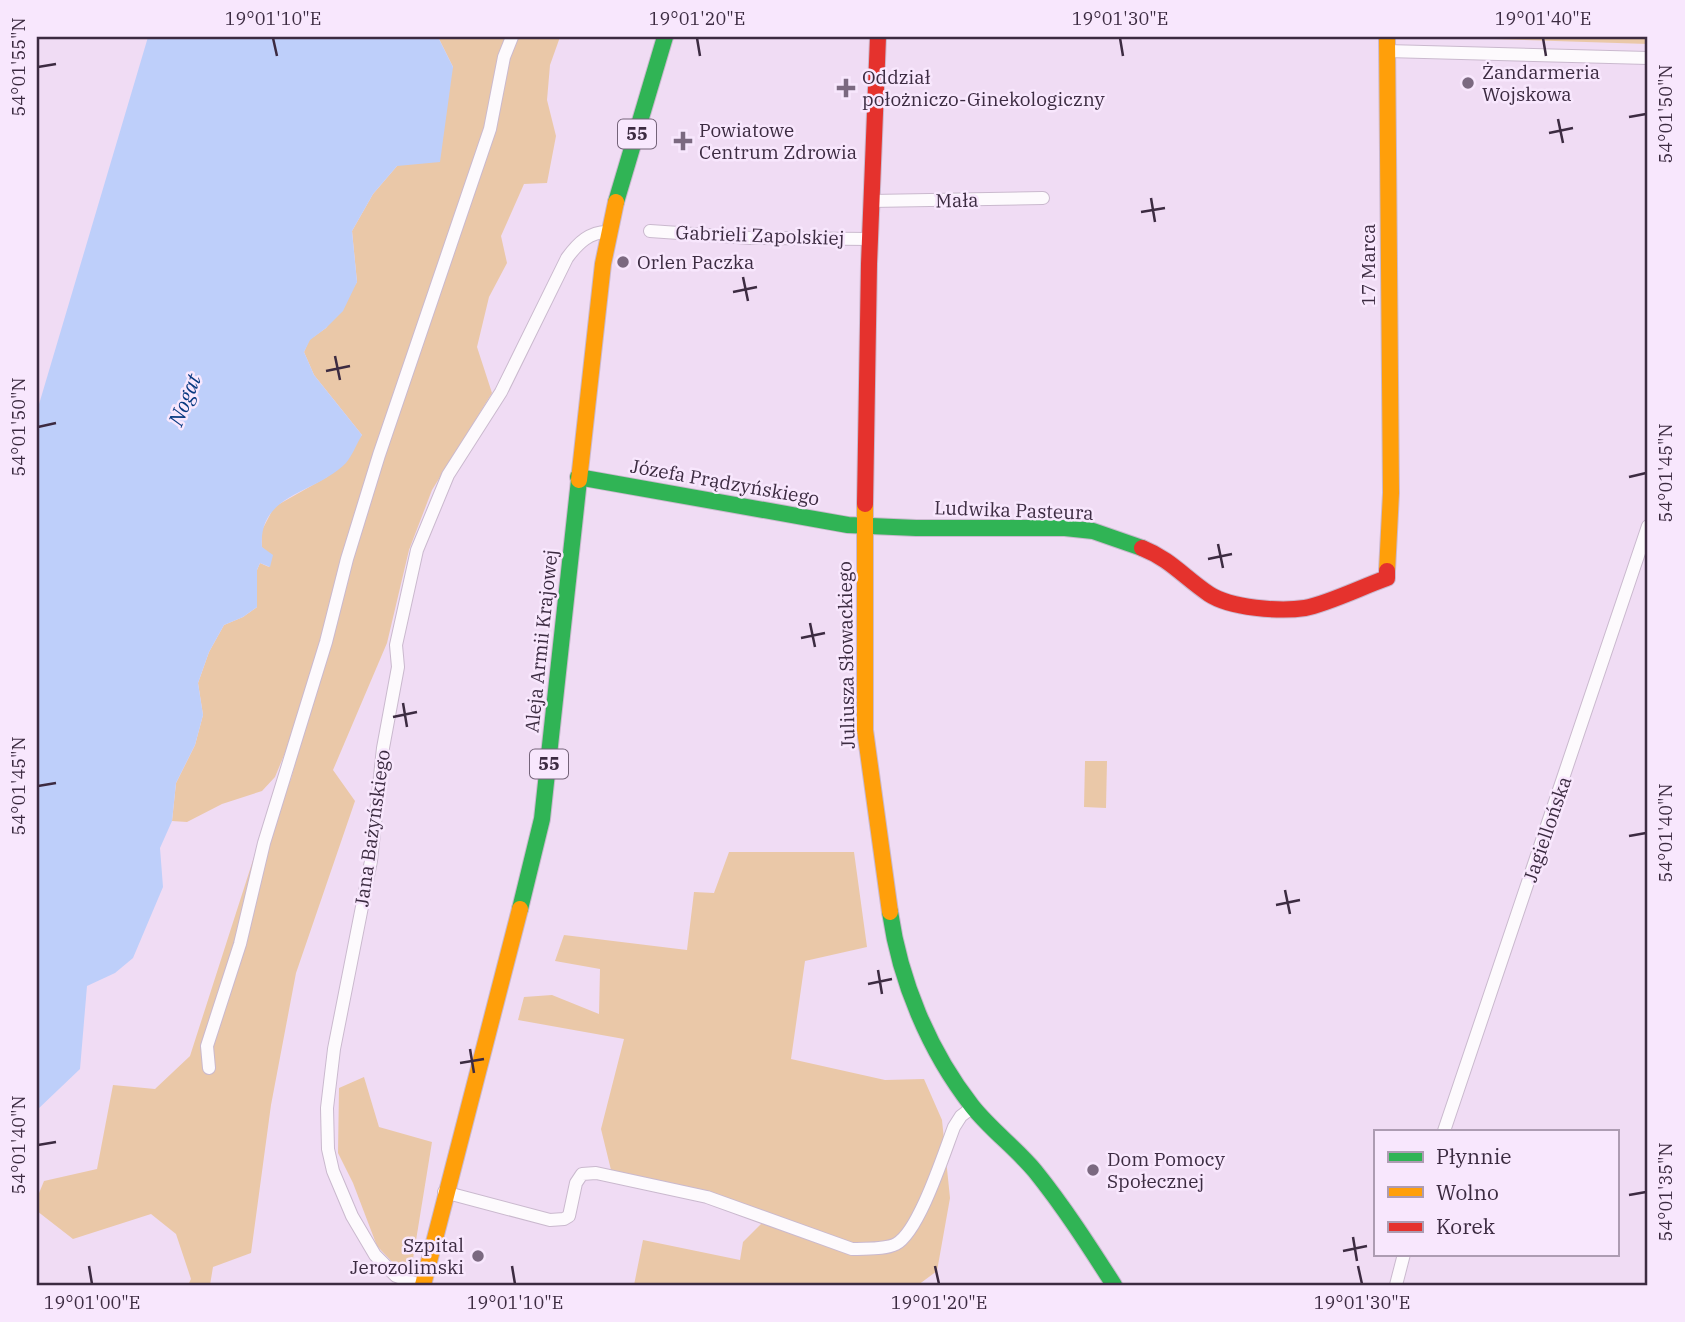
<svg xmlns="http://www.w3.org/2000/svg" width="1685" height="1322" viewBox="0 0 1685 1322" font-family="'IBM Plex Serif',serif">
  <style>
    .green { fill: #eac8a8 }
    .water { fill: #becffa }
    .lines { fill: none; stroke-linecap: round; stroke-linejoin: round }
    .street-casing { stroke: #cab9ce; stroke-width: 14 }
    .fast-casing { stroke: #cab9ce; stroke-width: 18 }
    .slow-casing { stroke: #cab9ce; stroke-width: 18 }
    .jam-casing { stroke: #cab9ce; stroke-width: 18 }
    .street { stroke: #fdfafd; stroke-width: 12 }
    .fast { stroke: #30b455; stroke-width: 16 }
    .slow { stroke: #ff9f0a; stroke-width: 16 }
    .jam { stroke: #e5322d; stroke-width: 16 }
    .ticks { fill: none; stroke: #3c2b41; stroke-width: 2.5 }
    .poi-dot { fill: #7b6980; stroke: #f8e7fd; stroke-width: 2.5 }
    .labels { text-anchor: middle; stroke-width: 5; stroke-linejoin: round; paint-order: stroke }
    .shield { fill: #f8e7fd; stroke: #746379; stroke-width: 2 }
    .shield-label { font-size: 18px; font-weight: bold; fill: #3c2b41 }
    .poi-label { font-size: 19px; fill: #3c2b41; stroke: #f8e7fd; text-anchor: start }
    .street-label { font-size: 19px; fill: #3c2b41; stroke: #f8e7fd }
    .water-label { font-size: 21px; font-style: italic; fill: #083980; stroke: #f8e7fd }
    .neatline { fill: none; stroke: #3c2b41; stroke-width: 2.5 }
    .ticks-label { font-size: 18px; text-anchor: middle; fill: #3c2b41 }
  </style>
  <rect width="100%" height="100%" fill="#f0dcf4"/>
  <!-- green -->
  <g class="green">
    <path d="M438 37H506L487 127 292 736 275 777 262 791 222 804 187 822 172 821 176 783 195 745 203 715 198 683 209 652 224 625 243 617 257 607V570L260 563 269 567 262 547 261 532 274 507 327 477 362 435 314 375 304 352 309 340 326 328 357 282 352 231 373 194 397 166 453 67Z"/>
    <path d="M517 37H560L550 65 547 100 556 136 547 183 524 184 501 236 507 263 489 297 477 347 492 393 432 490 409 550 387 643 333 770 355 801 296 973 271 1105 251 1253 213 1267 210 1285H188L191 1279 176 1234 151 1214 73 1239 37 1211V1198L44 1181 97 1169 113 1085 155 1089 190 1056 254 857 291 779 351 560Z"/>
    <path d="M1431 37H1648V44Z"/>
    <path d="M1085 761H1107L1106 808 1084 807Z"/>
    <path d="M729 852H854L867 947 805 961 791 1059 885 1080 924 1079 942 1120 950 1198 937 1271 918 1285H634L643 1240 740 1260 743 1242 771 1214 611 1170 601 1129 624 1039 518 1020 524 997 552 995 599 1014 600 969 555 961 564 935 687 950 694 892 714 893Z"/>
    <path d="M364 1077 379 1127 432 1142 412 1265 398 1268 377 1246 353 1183 338 1153 339 1088Z"/>
  </g>
  <!-- water -->
  <path class="water" d="M148 37H438L453 67 440 162 397 166 373 194 352 231 357 282 343 311 326 328 310 340 304 352 314 375 362 435C357 443 352 456 346 463 316 494 258 493 262 547L273 555 270 567 260 563 257 570V607L243 617 224 625 209 652 198 683 203 715 195 745 176 783 172 821 160 848 163 887 133 958 115 973 87 986 80 1069 37 1110V411Z"/>
  <g class="lines">
    <!-- street casing -->
    <g class="street-casing">
      <g id="street">
        <path d="M1387 51 1648 58"/>
        <path d="M871 201 1043 198"/>
        <path d="M650 231 751 238 870 239"/>
        <path d="M209 1068 207 1046 240 944 264 843 326 642 347 559 379 455 490 129 504 57 512 37"/>
        <path d="M1444 1131 1648 526"/>
        <path d="M444 1192 550 1220 564 1219 569 1216 576 1183 582 1174 596 1173 707 1197 852 1249C866 1248 884 1250 896 1244 919 1232 944 1153 954 1127L961 1116 973 1107"/>
        <path d="M420 1285 396 1276 375 1255 352 1216 333 1171 328 1149 327 1108 334 1049 371 861 383 748 398 667 396 645 417 550 448 475 501 392 567 258C578 243 590 231 609 232"/>
        <path d="M1396 1285 1404 1254"/>
      </g>
    </g>
    <!-- fast casing -->
    <g class="fast-casing">
      <g id="fast">
        <path d="M616 202 665 37"/>
        <path d="M578 477 848 525 916 528H1065L1093 531 1142 548"/>
        <path d="M520 909 542 819 579 480"/>
        <path d="M890 912C900 981 929 1051 972 1106 991 1130 1016 1148 1035 1171 1064 1207 1089 1246 1114 1285"/>
      </g>
    </g>
    <!-- slow casing -->
    <g class="slow-casing">
      <g id="slow">
        <path d="M1387 37 1391 493 1387 571"/>
        <path d="M579 480 603 264 616 202"/>
        <path d="M865 504V730L890 912"/>
        <path d="M423 1285 520 909"/>
      </g>
    </g>
    <!-- jam casing -->
    <g class="jam-casing">
      <g id="jam">
        <path d="M865 504 869 264 878 37"/>
        <path d="M1142 548C1170 559 1185 578 1209 594 1230 608 1280 612 1305 608 1327 604 1364 586 1387 578V571"/>
      </g>
    </g>
    <!-- street -->
    <use href="#street" class="street"/>
    <!-- fast -->
    <use href="#fast" class="fast"/>
    <!-- slow -->
    <use href="#slow" class="slow"/>
    <!-- jam -->
    <use href="#jam" class="jam"/>
  </g>
  <!-- ticks -->
  <path class="ticks" d="M273 38 277 56M697 38 700 56M1120 38 1123 56M1543 38 1546 56M38 67 56 64M1629 117 1646 114M1558 119 1563 143M1549 133 1573 128M1151 198 1155 222M1141 212 1165 208M743 277 748 301M733 292 757 287M335 356 340 380M326 371 350 366M38 427 56 423M1629 477 1646 473M1218 544 1223 568M1208 559 1232 554M810 623 815 647M801 638 825 633M403 703 407 727M393 717 417 712M38 786 56 783M1629 836 1646 833M1285 890 1290 914M1276 905 1300 900M878 970 882 994M868 984 892 979M470 1049 474 1073M460 1063 484 1059M38 1145 56 1142M1629 1195 1646 1192M1353 1237 1357 1261M1343 1251 1367 1246M89 1266 92 1284M512 1266 515 1284M935 1266 939 1284M1358 1266 1362 1284"/>
  <!-- markers -->
  <g class="poi-dot">
    <circle cx="1468" cy="83" r="7"/>
    <path d="M842.5 77.5h7v7h7v7h-7v7h-7v-7h-7v-7h7z"/>
    <path d="M679.5 130.5h7v7h7v7h-7v7h-7v-7h-7v-7h7z"/>
    <circle cx="623" cy="262" r="7"/>
    <circle cx="1093" cy="1170" r="7"/>
    <circle cx="478" cy="1256" r="7"/>
  </g>
  <g class="labels">
    <!-- shield labels -->
    <g class="shield">
      <rect x="618" y="119.5" width="38" height="29" rx="5"/>
      <rect x="530" y="749.5" width="38" height="29" rx="5"/>
    </g>
    <g class="shield-label">
      <text x="637" y="140">55</text>
      <text x="549" y="770">55</text>
    </g>
    <!-- poi labels -->
    <g class="poi-label">
      <text x="1482" y="79">Żandarmeria<tspan x="1482" dy="22">Wojskowa</tspan></text>
      <text x="862" y="84">Oddział<tspan x="862" dy="22">położniczo-Ginekologiczny</tspan></text>
      <text x="699" y="137">Powiatowe<tspan x="699" dy="22">Centrum Zdrowia</tspan></text>
      <text x="637" y="269">Orlen Paczka</text>
      <text x="1107" y="1166">Dom Pomocy<tspan x="1107" dy="22">Społecznej</tspan></text>
      <text x="464" y="1252" text-anchor="end">Szpital<tspan x="464" dy="22">Jerozolimski</tspan></text>
    </g>
    <!-- street labels -->
    <g class="street-label">
      <text transform="translate(957 200) rotate(-1)" y="7">Mała</text>
      <text transform="translate(760 235) rotate(2)" y="7">Gabrieli Zapolskiej</text>
      <text transform="translate(1368 265) rotate(-90)" y="7">17 Marca</text>
      <text transform="translate(725 482) rotate(10)" y="7">Józefa Prądzyńskiego</text>
      <text transform="translate(1014 510) rotate(2)" y="7">Ludwika Pasteura</text>
      <text transform="translate(541 641) rotate(-84)" y="7">Aleja Armii Krajowej</text>
      <text transform="translate(846 655) rotate(-91)" y="7">Juliusza Słowackiego</text>
      <text transform="translate(372 828) rotate(-82)" y="7">Jana Bażyńskiego</text>
      <text transform="translate(1547 829) rotate(-71)" y="7">Jagiellońska</text>
    </g>
    <!-- water labels -->
    <g class="water-label">
      <text transform="translate(185 400) rotate(-68)" y="7">Nogat</text>
    </g>
  </g>
  <!-- border -->
  <rect width="1685" height="1322" fill="none" stroke="#f8e7fd" stroke-width="77"/>
  <!-- legend -->
  <rect x="1374" y="1130" width="245" height="126" fill="#f8e7fd" stroke="#ad9cb2" stroke-width="2"/>
  <rect x="1388" y="1152" width="35" height="10" fill="#30b455" stroke="#ad9cb2" stroke-width="2"/>
  <text x="1436" y="1164" font-size="21" fill="#3c2b41">Płynnie</text>
  <rect x="1388" y="1187" width="35" height="10" fill="#ff9f0a" stroke="#ad9cb2" stroke-width="2"/>
  <text x="1436" y="1200" font-size="21" fill="#3c2b41">Wolno</text>
  <rect x="1388" y="1222" width="35" height="10" fill="#e5322d" stroke="#ad9cb2" stroke-width="2"/>
  <text x="1436" y="1234" font-size="21" fill="#3c2b41">Korek</text>
  <rect x="38" y="38" width="1608" height="1246" class="neatline"/>
  <g class="ticks-label">
    <text x="273" y="25">19°01'10"E</text>
    <text x="697" y="25">19°01'20"E</text>
    <text x="1120" y="25">19°01'30"E</text>
    <text x="1543" y="25">19°01'40"E</text>
    <text transform="translate(19 67) rotate(-90)" y="6">54°01'55"N</text>
    <text transform="translate(1666 114) rotate(-90)" y="6">54°01'50"N</text>
    <text transform="translate(19 427) rotate(-90)" y="6">54°01'50"N</text>
    <text transform="translate(1666 473) rotate(-90)" y="6">54°01'45"N</text>
    <text transform="translate(19 786) rotate(-90)" y="6">54°01'45"N</text>
    <text transform="translate(1666 833) rotate(-90)" y="6">54°01'40"N</text>
    <text transform="translate(19 1145) rotate(-90)" y="6">54°01'40"N</text>
    <text transform="translate(1666 1192) rotate(-90)" y="6">54°01'35"N</text>
    <text x="92" y="1309">19°01'00"E</text>
    <text x="515" y="1309">19°01'10"E</text>
    <text x="939" y="1309">19°01'20"E</text>
    <text x="1362" y="1309">19°01'30"E</text>
  </g>
</svg>
